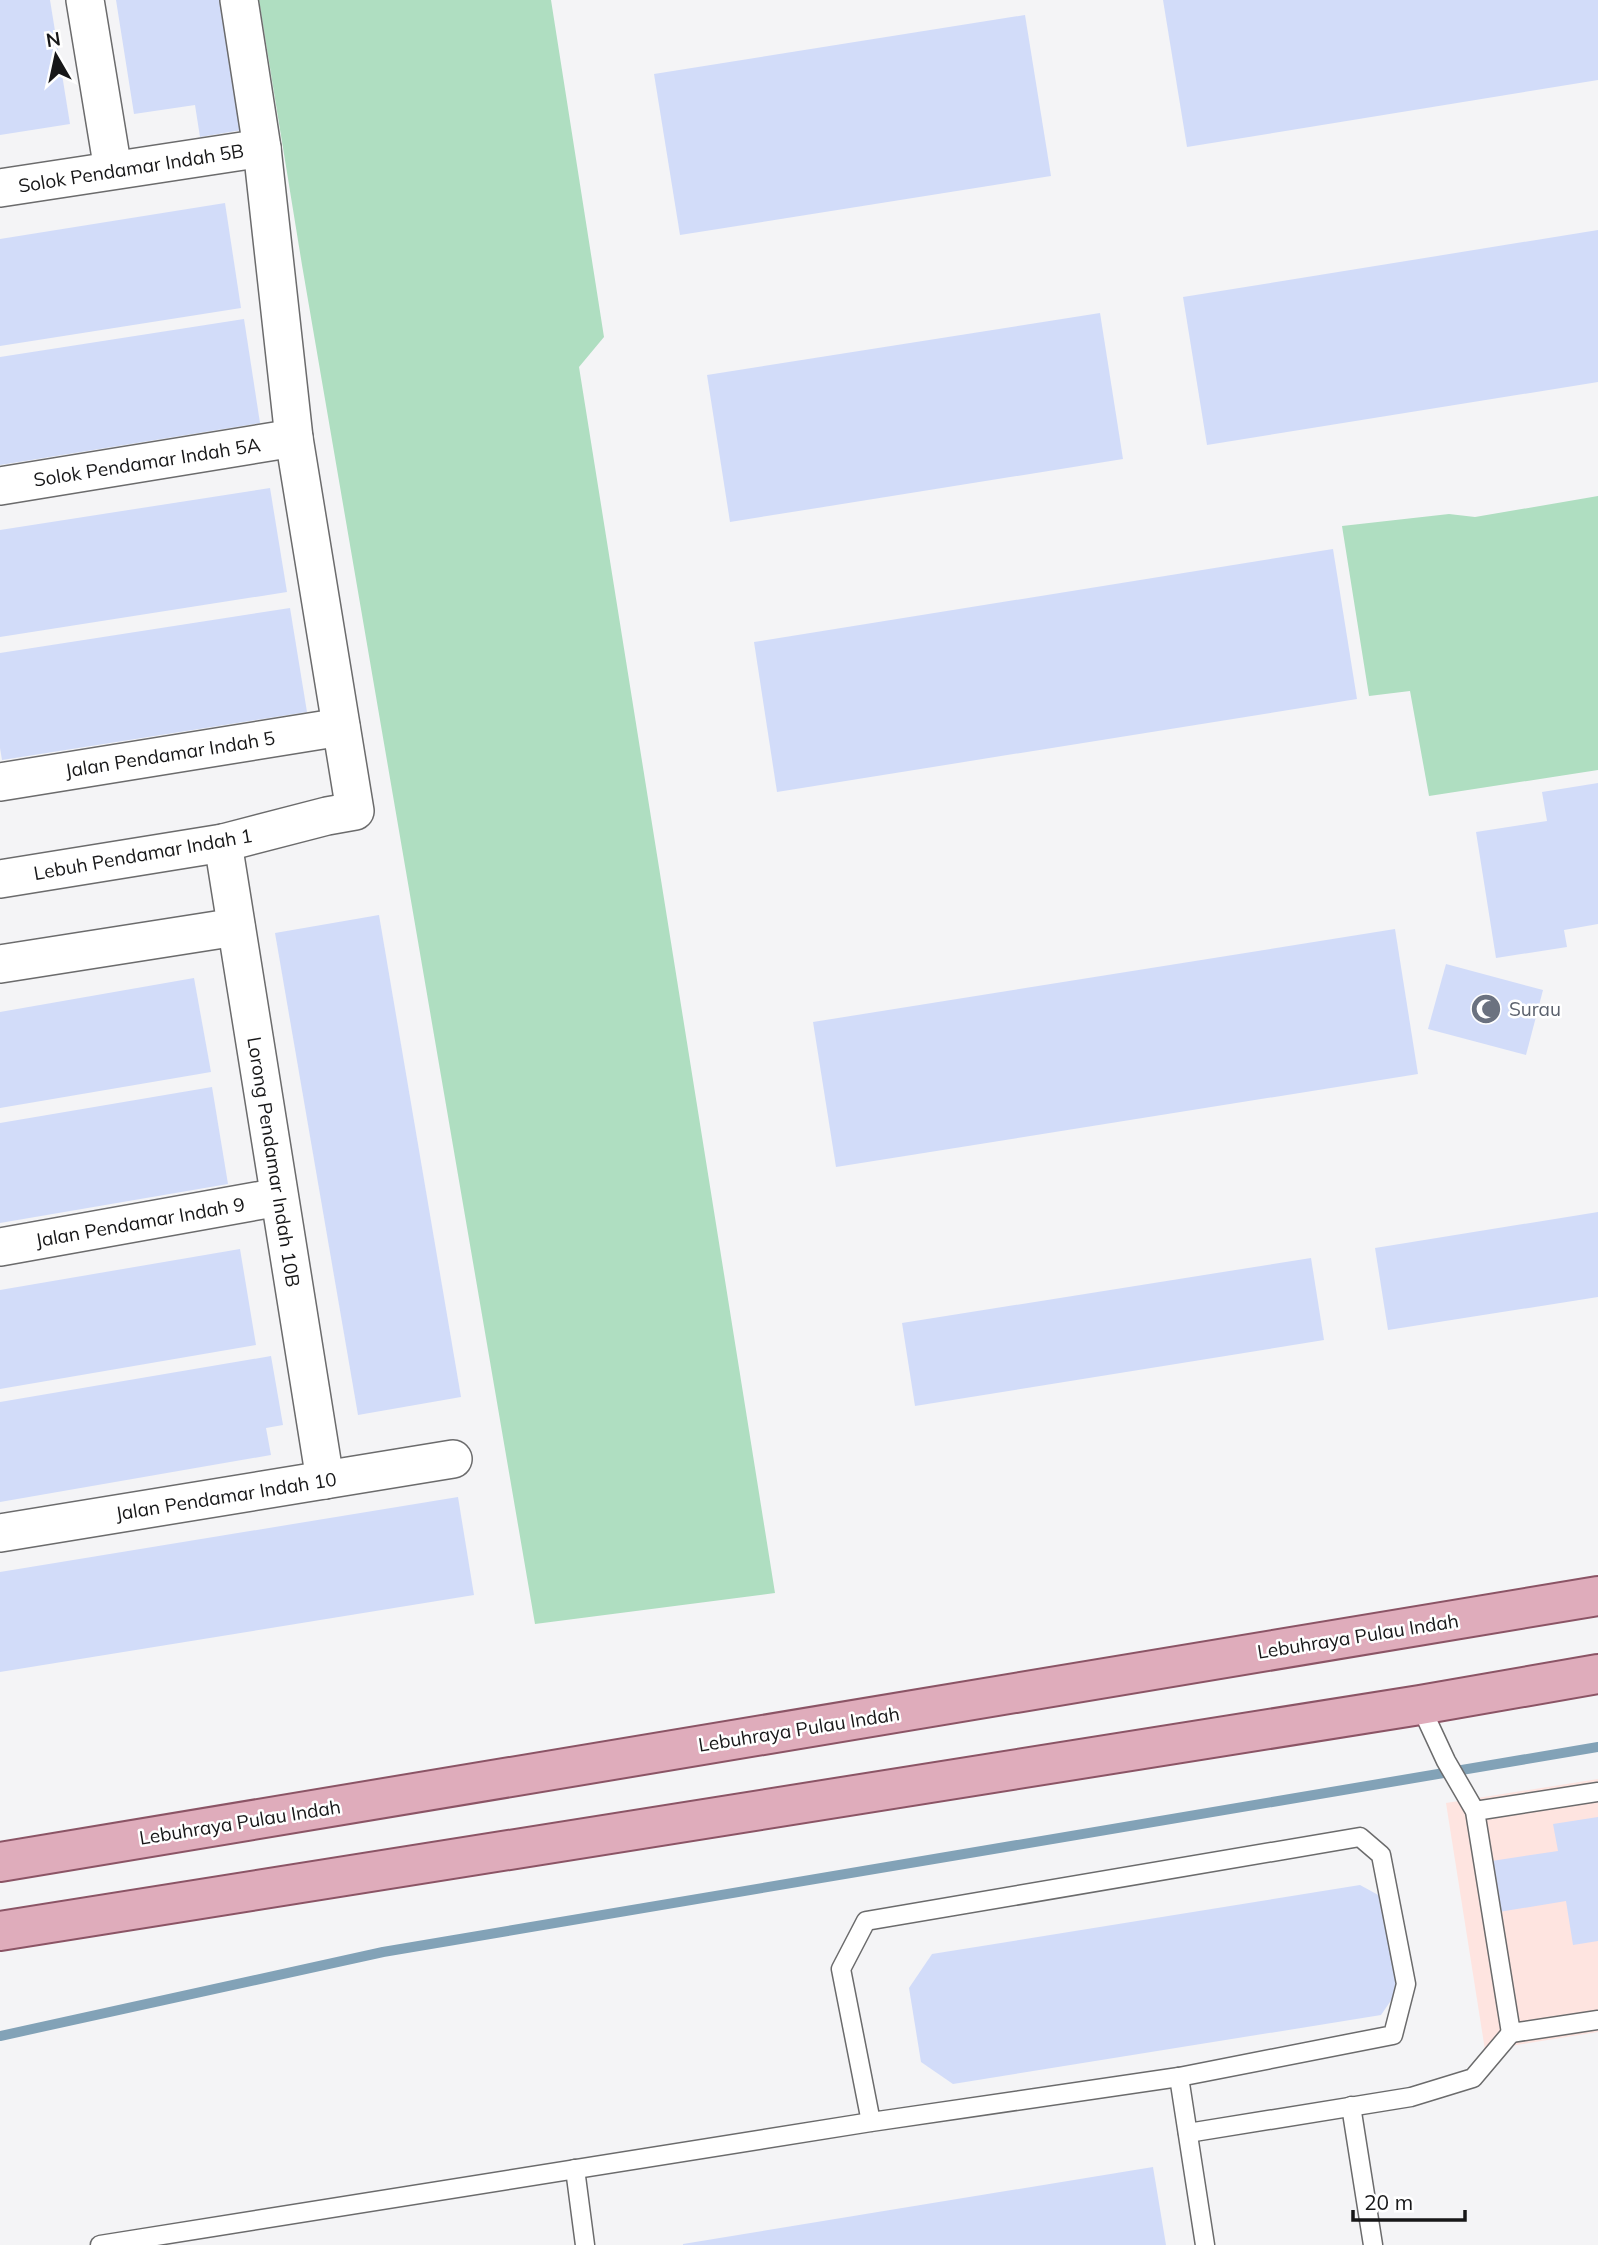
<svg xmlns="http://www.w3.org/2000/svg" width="1598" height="2245" viewBox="0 0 1598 2245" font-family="Mulish,sans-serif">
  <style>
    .commercial { fill: #fee4e0 }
    .green { fill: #afdec1 }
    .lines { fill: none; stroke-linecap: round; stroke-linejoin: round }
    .stream { stroke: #82a2b7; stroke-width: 10 }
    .building { fill: #d2dcf9 }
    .service-casing { stroke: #6b6b6c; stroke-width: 21 }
    .minor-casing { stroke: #6b6b6c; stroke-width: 40 }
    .primary-casing { stroke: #8b5465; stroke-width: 42 }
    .service { stroke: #fff; stroke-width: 18 }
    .minor { stroke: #fff; stroke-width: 37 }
    .primary { stroke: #dfacbb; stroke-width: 38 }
    .labels { text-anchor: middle; stroke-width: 5; stroke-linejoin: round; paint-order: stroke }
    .street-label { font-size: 19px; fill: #171718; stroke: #fff }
    .worship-label { font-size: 19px; fill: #5b616d; stroke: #fff; text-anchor: start }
  </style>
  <rect width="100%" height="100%" fill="#f4f4f6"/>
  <!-- commercial -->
  <path class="commercial" d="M1598 1779V2032L1485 2050 1446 1803Z"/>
  <!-- green -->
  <g class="green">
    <path d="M259 0H551L604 337 579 367 775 1593 535 1624 302 265Z"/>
    <path d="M1598 496V770L1429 796 1410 691 1369 696 1342 526 1449 514 1475 517Z"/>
  </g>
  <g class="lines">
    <!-- stream -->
    <path class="stream" d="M0 2036 383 1952 1598 1747"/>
  </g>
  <!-- building -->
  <g class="building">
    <path d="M0 0H50L70 124 0 135Z"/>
    <path d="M116 0H234L254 128 200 137 195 105 134 114Z"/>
    <path d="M1163 0H1598V80L1187 147Z"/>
    <path d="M1025 15 1051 176 680 235 654 74Z"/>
    <path d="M225 203 241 308 0 346V239Z"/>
    <path d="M1598 230V382L1207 445 1183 297Z"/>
    <path d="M1100 313 1123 459 730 522 707 375Z"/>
    <path d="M244 319 260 423 0 465V357Z"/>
    <path d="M270 488 287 592 0 637V530Z"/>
    <path d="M1333 549 1357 699 777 792 754 642Z"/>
    <path d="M290 608 307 712 2 760 0 748V653Z"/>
    <path d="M1598 783V924L1564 930 1567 947 1496 958 1476 832 1547 821 1542 792Z"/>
    <path d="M379 915 461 1397 358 1415 275 933Z"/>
    <path d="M1395 929 1418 1074 836 1167 813 1022Z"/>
    <path d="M1446 964 1543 990 1526 1055 1428 1029Z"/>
    <path d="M194 978 211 1072 0 1108V1012Z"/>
    <path d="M212 1087 228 1184 0 1223V1123Z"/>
    <path d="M1598 1212V1297L1388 1330 1375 1248Z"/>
    <path d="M240 1249 256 1345 0 1389V1290Z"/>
    <path d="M1311 1258 1324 1340 915 1406 902 1323Z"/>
    <path d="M271 1356 283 1425 266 1428 271 1455 0 1502V1402Z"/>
    <path d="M458 1497 474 1595 0 1672V1572Z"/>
    <path d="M1598 1817V1941L1573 1945 1566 1901 1493 1913 1485 1862 1558 1851 1553 1824Z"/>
    <path d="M1360 1885 1391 1902 1403 1983 1381 2015 953 2084 921 2062 909 1988 932 1954Z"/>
    <path d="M1153 2167 1166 2245H683V2244Z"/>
  </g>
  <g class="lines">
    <!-- service casing -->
    <g class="service-casing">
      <g id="service">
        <path d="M1420 1705 1446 1761 1475 1811 1511 2033 1598 2020"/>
        <path d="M1475 1811 1598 1792"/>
        <path d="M1179 2077 1205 2245"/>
        <path d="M1351 2106 1373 2245"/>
        <path d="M1188 2133 1411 2097 1473 2078 1511 2033"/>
        <path d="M575 2169 585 2245"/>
        <path d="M100 2245 871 2122 1179 2077 1393 2035 1406 1984 1381 1855 1360 1837 866 1921 841 1969 871 2122"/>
      </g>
    </g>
    <!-- minor casing -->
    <g class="minor-casing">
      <g id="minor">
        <path d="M85 0 113 170"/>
        <path d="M0 188 262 148"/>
        <path d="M0 486 294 438"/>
        <path d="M0 782 341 727"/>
        <path d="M223 843 325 1480"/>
        <path d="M0 879 223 843 327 816 355 811 294 438 262 148 239 0"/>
        <path d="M0 964 236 927"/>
        <path d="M0 1247 279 1197"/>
        <path d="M0 1533 453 1459"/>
      </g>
    </g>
    <!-- primary casing -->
    <g class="primary-casing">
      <g id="primary">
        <path d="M0 1862 1598 1596"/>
        <path d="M0 1931 1420 1705 1598 1674"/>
      </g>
    </g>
    <!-- service -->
    <use href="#service" class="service"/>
    <!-- minor -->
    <use href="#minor" class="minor"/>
    <!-- primary -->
    <use href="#primary" class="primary"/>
  </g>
  <!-- icons -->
  <defs>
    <g id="mosque-disc" transform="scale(1.575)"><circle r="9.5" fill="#6b7280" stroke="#fff"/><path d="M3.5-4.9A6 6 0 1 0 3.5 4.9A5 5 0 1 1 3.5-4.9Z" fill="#fff"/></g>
  </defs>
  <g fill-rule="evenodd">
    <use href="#mosque-disc" x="1486" y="1009"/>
  </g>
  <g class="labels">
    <!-- street labels -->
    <g class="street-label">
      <text transform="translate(131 168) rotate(-9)" y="7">Solok Pendamar Indah 5B</text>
      <text transform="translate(147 462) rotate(-9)" y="7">Solok Pendamar Indah 5A</text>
      <text transform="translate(170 754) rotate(-9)" y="7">Jalan Pendamar Indah 5</text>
      <text transform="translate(143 854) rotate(-10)" y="7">Lebuh Pendamar Indah 1</text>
      <text transform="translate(274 1162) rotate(81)" y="7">Lorong Pendamar Indah 10B</text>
      <text transform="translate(140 1222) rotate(-10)" y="7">Jalan Pendamar Indah 9</text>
      <text transform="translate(226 1496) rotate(-9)" y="7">Jalan Pendamar Indah 10</text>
      <text transform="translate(1358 1636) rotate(-9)" y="7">Lebuhraya Pulau Indah</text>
      <text transform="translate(799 1729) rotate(-9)" y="7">Lebuhraya Pulau Indah</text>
      <text transform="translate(240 1822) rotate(-9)" y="7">Lebuhraya Pulau Indah</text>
    </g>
    <!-- worship labels -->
    <g class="worship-label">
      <text x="1509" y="1016">Surau</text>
    </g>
  </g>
  <!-- north arrow -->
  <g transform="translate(56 56) rotate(351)" stroke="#ffffff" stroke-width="5" paint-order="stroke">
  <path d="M0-5L12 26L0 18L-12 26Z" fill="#171718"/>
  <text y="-10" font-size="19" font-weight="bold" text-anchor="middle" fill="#171718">N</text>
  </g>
  <!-- scale -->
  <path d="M1353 2210v10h112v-10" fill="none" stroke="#171718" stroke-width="3.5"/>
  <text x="1364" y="2210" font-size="21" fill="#171718" stroke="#ffffff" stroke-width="5" paint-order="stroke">20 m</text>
</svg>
